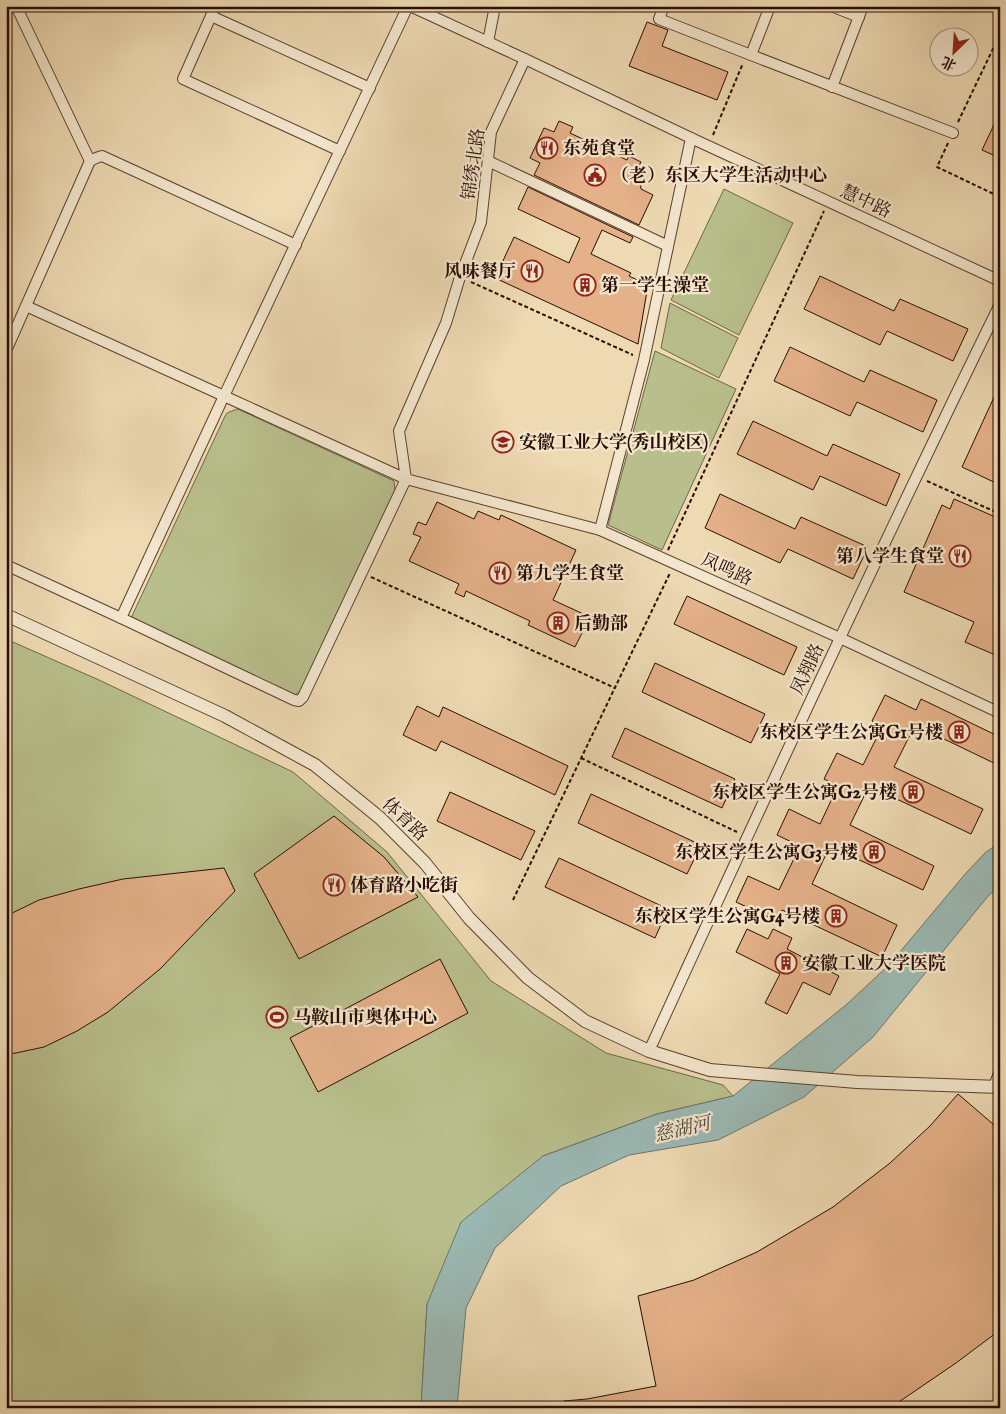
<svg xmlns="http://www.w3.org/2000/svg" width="1006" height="1414" viewBox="0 0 1006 1414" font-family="'IM FELL English','Noto Serif SC',serif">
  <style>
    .green { fill: #b8bf8c; stroke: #706647 }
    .water { fill: #9bb9b4; stroke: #6d746d }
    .building { fill: #e4b189; stroke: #290c02 }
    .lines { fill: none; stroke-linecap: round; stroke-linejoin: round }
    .minor-casing { stroke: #5a3f2e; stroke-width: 12 }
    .tertiary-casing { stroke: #5a3f2e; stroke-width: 14 }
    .path { stroke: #290c02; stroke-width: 2; stroke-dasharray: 4 2.5; stroke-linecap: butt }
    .minor { stroke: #f3e6cd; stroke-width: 10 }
    .tertiary { stroke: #f3e6cd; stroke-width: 12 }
    .labels { text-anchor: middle; stroke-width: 4.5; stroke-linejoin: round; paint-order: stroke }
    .poi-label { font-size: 18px; font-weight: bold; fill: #290c02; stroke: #f3e6cd; text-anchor: start }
    .street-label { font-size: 18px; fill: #290c02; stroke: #f3e6cd }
    .water-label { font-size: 19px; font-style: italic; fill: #514940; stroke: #f3e6cd }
  </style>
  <rect width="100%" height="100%" fill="#edd9b2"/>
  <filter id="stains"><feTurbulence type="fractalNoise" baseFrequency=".004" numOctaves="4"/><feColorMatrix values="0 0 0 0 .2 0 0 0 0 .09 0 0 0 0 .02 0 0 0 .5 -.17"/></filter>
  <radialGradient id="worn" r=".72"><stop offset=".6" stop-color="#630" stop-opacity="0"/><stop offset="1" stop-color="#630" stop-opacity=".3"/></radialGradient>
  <!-- green -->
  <g class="green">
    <path d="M724 189 793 223 739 335 671 300Z"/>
    <path d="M670 303 738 338 719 378 661 348Z"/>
    <path d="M655 351 736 389 662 550 608 525Z"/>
    <path d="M237 409 240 410 394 481 395 491 301 690 295 695 133 619 132 616 225 416 227 413Z"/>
    <path d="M6 639 99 680 293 772 387 852 491 981 606 1053 723 1085 733 1096 657 1114 543 1156 427 1304 421 1408H6Z"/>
  </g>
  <!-- water -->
  <path class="water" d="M1000 843V885L989 895 873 1037 804 1097 718 1140 629 1155 561 1186 495 1248 466 1308 457 1408H421L427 1304 461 1222 543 1156 657 1114 733 1096 846 1005 889 965 966 873 986 852Z"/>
  <!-- building -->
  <g class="building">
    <path d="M647 22 668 30 662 46 728 72 717 100 629 66Z"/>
    <path d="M1000 112V158L982 150Z"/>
    <path d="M559 121 573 127 570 133 627 160 629 156 641 162 635 173 640 180 641 189 653 195 639 225 534 175 540 163 530 158 544 128 554 132Z"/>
    <path d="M528 187 633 237 630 243 602 230 591 254 631 273 629 276 648 285 638 344 495 278 514 237 569 263 580 238 518 209Z"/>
    <path d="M820 276 894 311 900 299 968 329 953 361 887 331 880 345 804 309Z"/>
    <path d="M790 347 864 382 870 370 937 400 923 432 857 402 850 416 774 381Z"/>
    <path d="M1000 384V485L962 467Z"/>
    <path d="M753 421 827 456 833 444 900 474 886 506 820 476 813 490 737 454Z"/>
    <path d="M720 494 795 529 801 517 868 547 853 579 788 549 780 563 705 528Z"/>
    <path d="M954 499 1000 519V657L965 642 974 622 904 592 942 505 950 509Z"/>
    <path d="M437 502 474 519 478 511 499 520 501 515 576 550 553 600 590 617 575 647 528 625 530 621 466 591 464 597 455 593 459 584 409 561 421 537 413 534 418 522 426 525Z"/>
    <path d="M687 596 797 647 784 675 674 624Z"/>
    <path d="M655 663 765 714 751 743 642 692Z"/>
    <path d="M885 695 916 710 921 699 1000 737V766L915 725 894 767 983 809 971 834 869 786 850 825 934 866 923 890 830 846 812 884 897 925 882 957 782 910 777 921 736 902 748 876 779 890 800 846 777 835 789 809 820 824 838 786 824 779 837 753 863 765 882 727 872 721Z"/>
    <path d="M417 706 439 717 443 707 568 766 555 795 441 741 436 751 403 735Z"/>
    <path d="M625 728 735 779 722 808 612 757Z"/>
    <path d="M450 792 535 831 521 860 437 821Z"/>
    <path d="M591 794 701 845 687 874 578 823Z"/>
    <path d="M334 816 384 857 418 897 299 959 254 874Z"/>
    <path d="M559 858 668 909 655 938 545 887Z"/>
    <path d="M224 868 235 891 160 969 108 1012 77 1031 44 1047 16 1053 6 1054V916L39 900 79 889 123 879Z"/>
    <path d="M747 929 768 939 773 929 792 938 787 949 839 976 830 995 803 982 787 1014 765 1003 780 974 736 952Z"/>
    <path d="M440 959 468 1013 318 1092 290 1038Z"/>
    <path d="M958 1094 1000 1130V1330L956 1363 890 1408H564V1401L587 1399 656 1386 638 1296 694 1280 757 1252 833 1207 890 1163 930 1126Z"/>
  </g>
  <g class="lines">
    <!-- minor casing -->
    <g class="minor-casing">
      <g id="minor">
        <path d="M215 6 211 16 370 88"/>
        <path d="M410 6 525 59 691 138 1000 281"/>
        <path d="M664 6 659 19 751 55"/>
        <path d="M770 6 751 55 953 133"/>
        <path d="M831 6 859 17"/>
        <path d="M211 16 183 79 340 151"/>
        <path d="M488 42 495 6"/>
        <path d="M525 59 491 132 481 222 460 277 446 323 399 431 406 479 303 697 299 701 294 700 121 618 224 396 406 479 600 530"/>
        <path d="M832 87 863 6"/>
        <path d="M691 138 644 360 600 530 840 638 1000 713"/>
        <path d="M90 161 96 158 102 156 296 245"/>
        <path d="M488 161 668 246"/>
        <path d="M26 306 224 396 408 6"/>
        <path d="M6 351 90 161 16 6"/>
        <path d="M6 565 121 618"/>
        <path d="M649 1051C763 801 879 551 1000 304"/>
        <path d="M994 1086 1000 1071"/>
      </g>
    </g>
    <!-- tertiary casing -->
    <g class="tertiary-casing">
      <path id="tertiary" d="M6 615 225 716 315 765 380 818 425 863 469 918 528 978 585 1021 649 1051 710 1070 857 1082 1000 1087"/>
    </g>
    <!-- path -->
    <g class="path">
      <path d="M958 122 1000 34"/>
      <path d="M713 135 743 63"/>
      <path d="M948 143 937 167 1000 197"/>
      <path d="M471 282 633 355"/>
      <path d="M927 481 1000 514"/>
      <path d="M668 550 824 211"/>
      <path d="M371 577 615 688"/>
      <path d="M581 758 737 832"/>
      <path d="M513 900 670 573"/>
    </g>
    <!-- minor -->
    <use href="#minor" class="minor"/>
    <!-- tertiary -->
    <use href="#tertiary" class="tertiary"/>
  </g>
  <!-- icons -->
  <defs>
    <g id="restaurant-ring" transform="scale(1.125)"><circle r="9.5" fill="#f3e6cd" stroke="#8f2418" stroke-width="1.5"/><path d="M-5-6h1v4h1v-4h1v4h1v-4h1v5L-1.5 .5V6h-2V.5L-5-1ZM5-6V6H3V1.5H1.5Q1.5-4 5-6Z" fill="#8f2418"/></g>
    <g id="civic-ring" transform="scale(1.125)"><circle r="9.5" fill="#f3e6cd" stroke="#8f2418" stroke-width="1.5"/><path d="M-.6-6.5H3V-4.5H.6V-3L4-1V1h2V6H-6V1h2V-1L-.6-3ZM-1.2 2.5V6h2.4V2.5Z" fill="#8f2418"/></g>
    <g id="building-ring" transform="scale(1.125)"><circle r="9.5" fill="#f3e6cd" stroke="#8f2418" stroke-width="1.5"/><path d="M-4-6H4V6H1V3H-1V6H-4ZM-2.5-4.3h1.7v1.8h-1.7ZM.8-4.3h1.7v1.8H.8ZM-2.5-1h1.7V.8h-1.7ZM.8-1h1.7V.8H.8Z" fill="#8f2418"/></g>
    <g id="university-ring" transform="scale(1.125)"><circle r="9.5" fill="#f3e6cd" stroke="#8f2418" stroke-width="1.5"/><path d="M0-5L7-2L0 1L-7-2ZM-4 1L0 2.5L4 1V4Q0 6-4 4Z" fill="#8f2418"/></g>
    <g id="stadium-ring" transform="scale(1.125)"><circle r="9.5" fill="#f3e6cd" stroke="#8f2418" stroke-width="1.5"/><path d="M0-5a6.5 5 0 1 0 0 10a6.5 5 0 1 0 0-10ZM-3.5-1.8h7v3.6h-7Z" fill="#8f2418"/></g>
  </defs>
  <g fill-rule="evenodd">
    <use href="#restaurant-ring" x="547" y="148"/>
    <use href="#civic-ring" x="595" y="175"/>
    <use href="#restaurant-ring" x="532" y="271"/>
    <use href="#building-ring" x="585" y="285"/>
    <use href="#university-ring" x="503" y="442"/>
    <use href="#restaurant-ring" x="960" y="556"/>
    <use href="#restaurant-ring" x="500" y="573"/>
    <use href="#building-ring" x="558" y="623"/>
    <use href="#building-ring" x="959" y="732"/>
    <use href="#building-ring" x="913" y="792"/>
    <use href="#building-ring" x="874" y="852"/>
    <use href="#restaurant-ring" x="334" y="885"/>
    <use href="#building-ring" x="836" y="916"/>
    <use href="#building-ring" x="786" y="963"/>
    <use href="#stadium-ring" x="277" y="1017"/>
  </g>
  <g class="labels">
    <!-- poi labels -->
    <g class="poi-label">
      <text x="563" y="154">东苑食堂</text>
      <text x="611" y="181">（老）东区大学生活动中心</text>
      <text x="516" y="277" text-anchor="end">风味餐厅</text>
      <text x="601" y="291">第一学生澡堂</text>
      <text x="519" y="448">安徽工业大学(秀山校区)</text>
      <text x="944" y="562" text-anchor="end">第八学生食堂</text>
      <text x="516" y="579">第九学生食堂</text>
      <text x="574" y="629">后勤部</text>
      <text x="943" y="738" text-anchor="end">东校区学生公寓G1号楼</text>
      <text x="897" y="798" text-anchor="end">东校区学生公寓G2号楼</text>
      <text x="858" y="858" text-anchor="end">东校区学生公寓G3号楼</text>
      <text x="350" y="891">体育路小吃街</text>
      <text x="820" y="922" text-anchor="end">东校区学生公寓G4号楼</text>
      <text x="802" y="969">安徽工业大学医院</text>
      <text x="293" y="1023">马鞍山市奥体中心</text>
    </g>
    <!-- street labels -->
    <g class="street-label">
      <text transform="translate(473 164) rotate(-82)" y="6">锦绣北路</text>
      <text transform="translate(866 201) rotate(25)" y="6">慧中路</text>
      <text transform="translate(727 569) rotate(24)" y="6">凤鸣路</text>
      <text transform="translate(807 669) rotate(-65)" y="6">凤翔路</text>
      <text transform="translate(405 819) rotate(43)" y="6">体育路</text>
    </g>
    <!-- water labels -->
    <g class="water-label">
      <text transform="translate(682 1128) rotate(-13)" y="7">慈湖河</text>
    </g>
  </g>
  <!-- margin -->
  <rect width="1006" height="1414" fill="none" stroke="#edd9b2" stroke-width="25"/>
  <rect x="8" y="8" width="991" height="1399" fill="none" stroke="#290c02" stroke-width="2.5"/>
  <rect x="12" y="12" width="981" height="1389" fill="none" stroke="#290c02"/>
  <!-- north arrow -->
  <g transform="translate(954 52) rotate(205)"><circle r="24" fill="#f3e6cd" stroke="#a28f7c"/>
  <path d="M0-4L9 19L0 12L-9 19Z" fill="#8f2418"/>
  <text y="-8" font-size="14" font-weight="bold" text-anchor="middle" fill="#290c02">北</text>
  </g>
  <rect width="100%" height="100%" filter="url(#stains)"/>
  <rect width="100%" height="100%" fill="url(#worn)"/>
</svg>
